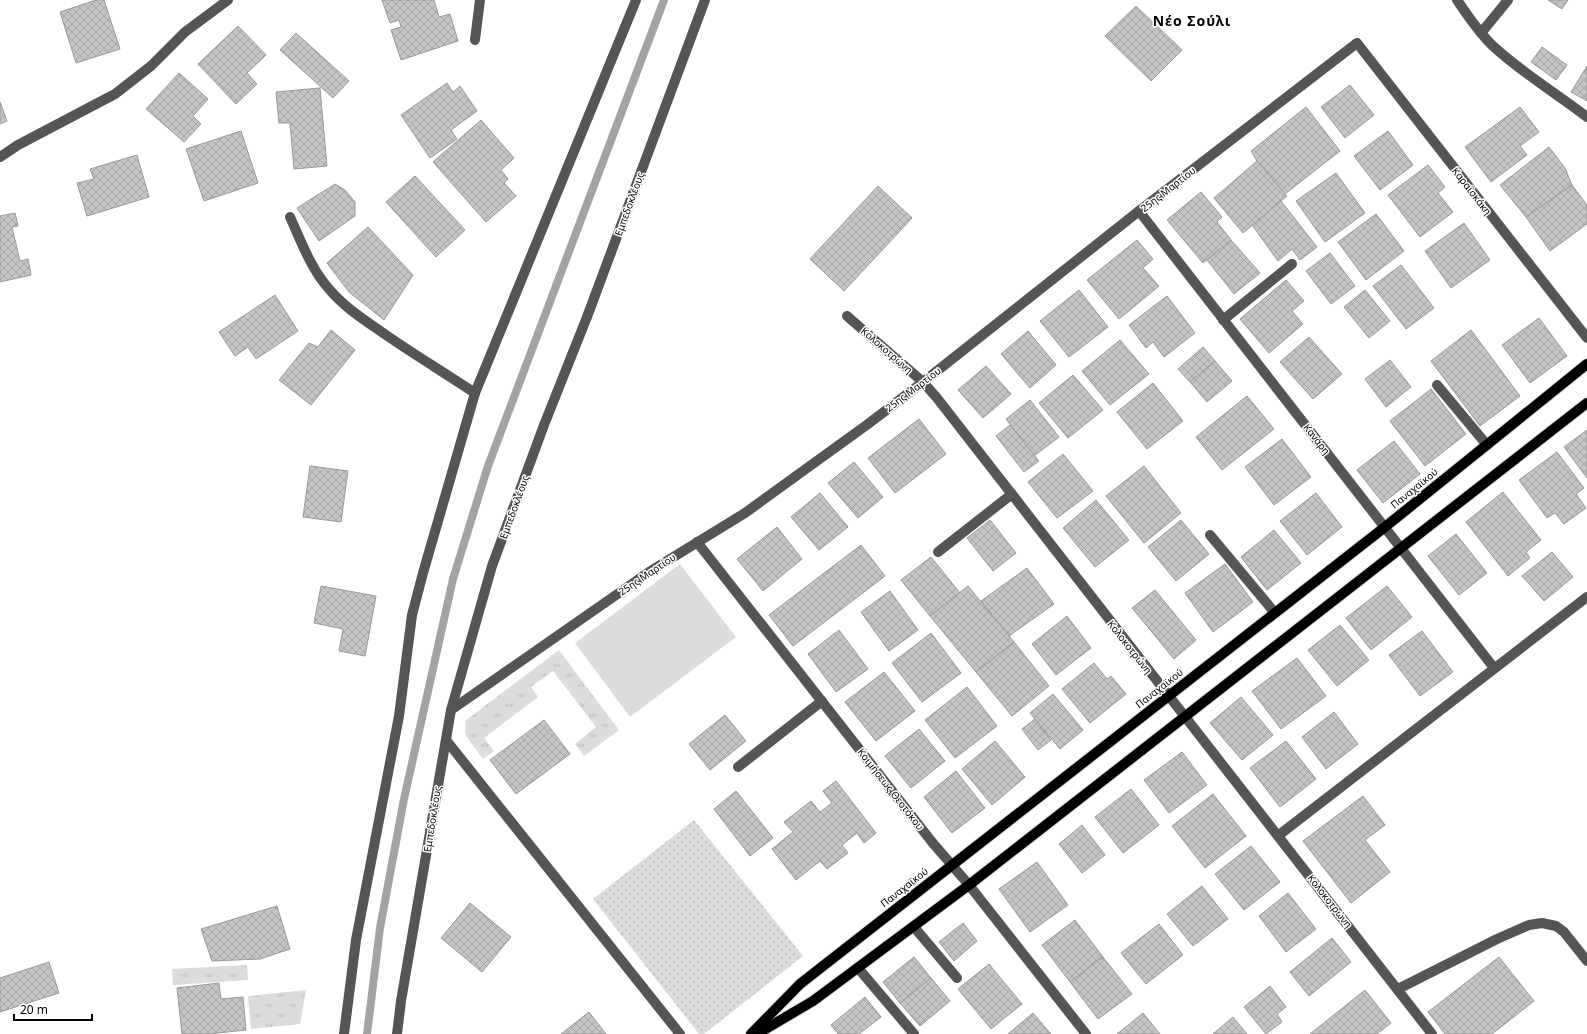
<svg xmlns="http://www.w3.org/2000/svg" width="1587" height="1034" viewBox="0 0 1587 1034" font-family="'Noto Sans',sans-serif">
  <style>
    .grass { fill: url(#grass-tufts) }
    .park { fill: url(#park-dots) }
    .garden { fill: #dcdcdc }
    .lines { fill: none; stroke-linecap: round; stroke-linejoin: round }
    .stream { stroke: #a3a3a3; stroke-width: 8 }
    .building { fill: url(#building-cross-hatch); stroke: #999 }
    .major-casing { stroke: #dbdbdb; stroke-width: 12 }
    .minor { stroke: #555; stroke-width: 10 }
    .major { stroke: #000; stroke-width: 10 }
    .labels { text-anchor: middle; stroke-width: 3; stroke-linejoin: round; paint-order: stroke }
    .street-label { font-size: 10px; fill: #000; stroke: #fff }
    .district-label { font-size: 14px; font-weight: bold; letter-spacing: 1px; fill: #000; stroke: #fff }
  </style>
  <defs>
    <pattern id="grass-tufts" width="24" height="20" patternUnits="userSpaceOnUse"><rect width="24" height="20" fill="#dcdcdc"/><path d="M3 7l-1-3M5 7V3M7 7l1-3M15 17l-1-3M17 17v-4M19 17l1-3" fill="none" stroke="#bbb"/></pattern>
    <pattern id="park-dots" width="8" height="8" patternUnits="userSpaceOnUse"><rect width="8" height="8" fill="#dcdcdc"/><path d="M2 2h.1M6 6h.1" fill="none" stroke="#bbb" stroke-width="1.8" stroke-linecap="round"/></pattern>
    <pattern id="building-cross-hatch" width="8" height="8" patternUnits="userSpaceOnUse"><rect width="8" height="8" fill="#c4c4c4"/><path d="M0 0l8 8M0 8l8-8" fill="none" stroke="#a7a7a7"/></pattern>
  </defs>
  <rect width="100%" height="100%" fill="#fff"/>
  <!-- grass -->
  <g class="grass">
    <path d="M559 650 619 730 584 756 575 744 596 727 553 671 531 687 538 697 484 738 494 751 483 759 466 736 465 721Z"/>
    <path d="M247 965 248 980 173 985 172 969Z"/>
    <path d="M306 990 300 1024 251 1029 248 996Z"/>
  </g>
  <!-- park -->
  <path class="park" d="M694 820 803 956 704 1034H699L593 899Z"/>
  <!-- garden -->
  <path class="garden" d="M680 564 736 637 630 717 575 643Z"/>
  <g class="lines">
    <!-- stream -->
    <path class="stream" d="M367 1034 380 928 404 799 453 579 488 466 664 0"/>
  </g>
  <!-- building -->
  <g class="building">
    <path d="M96 0H104L120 49 76 63 60 12Z"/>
    <path d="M382 0H434L439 17 450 14 458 41 401 60 391 30 401 27 399 20 390 23Z"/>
    <path d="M1548 0H1568L1562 9Z"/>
    <path d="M1136 6 1182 50 1151 81 1105 36Z"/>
    <path d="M238 26 266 55 247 73 257 84 236 104 198 64Z"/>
    <path d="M296 33 349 81 333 98 280 50Z"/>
    <path d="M1542 47 1567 65 1556 80 1531 62Z"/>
    <path d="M1587 66V101L1571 92Z"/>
    <path d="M179 73 208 99 193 116 201 124 184 142 146 109Z"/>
    <path d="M447 83 453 92 460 86 477 111 451 130 457 139 430 158 401 115Z"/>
    <path d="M1350 85 1374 115 1345 138 1321 107Z"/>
    <path d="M320 88 327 166 294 169 290 123H279L276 92Z"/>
    <path d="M0 102 7 121 0 124Z"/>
    <path d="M1306 107 1340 151 1285 194 1257 161 1251 151Z"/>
    <path d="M1520 107 1539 132 1520 146 1527 155 1491 182 1465 147Z"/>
    <path d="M481 120 514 158 501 170 508 179 504 183 516 196 486 222 433 162Z"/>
    <path d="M241 131 258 183 204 201 186 149Z"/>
    <path d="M1388 131 1413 165 1380 190 1354 156Z"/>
    <path d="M1549 147 1565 168 1572 185 1526 217 1500 185Z"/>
    <path d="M137 155 149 197 87 216 77 183 94 179 90 169Z"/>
    <path d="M1257 161 1287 196 1243 233 1214 198Z"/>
    <path d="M1428 165 1445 187 1438 193 1453 212 1420 237 1388 195Z"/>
    <path d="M1336 173 1365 213 1325 242 1296 201Z"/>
    <path d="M415 176 465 230 436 257 386 202Z"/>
    <path d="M335 184 345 190 355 202V216L319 241 297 208Z"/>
    <path d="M1572 185 1587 205V224L1550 251 1526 217Z"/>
    <path d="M878 186 912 218 844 291 810 259Z"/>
    <path d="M1201 192 1222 217 1217 222 1231 240 1203 263 1167 220Z"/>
    <path d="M1281 201 1317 247 1300 260 1292 249 1278 261 1252 225Z"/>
    <path d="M15 213 18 226 12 227 20 261 28 259 31 275 0 282V216Z"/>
    <path d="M1376 214 1404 251 1366 280 1338 242Z"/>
    <path d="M1464 223 1490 260 1451 288 1425 251Z"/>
    <path d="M368 227 413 275 384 320 349 292 327 263Z"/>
    <path d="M1137 240 1153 259 1143 268 1159 286 1119 319 1087 280Z"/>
    <path d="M1231 240 1260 273 1234 294 1207 260Z"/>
    <path d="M1330 253 1355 286 1331 304 1306 271Z"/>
    <path d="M1401 265 1434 308 1406 329 1373 286Z"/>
    <path d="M1286 280 1304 301 1292 311 1303 324 1269 353 1240 319Z"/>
    <path d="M1079 290 1108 327 1069 357 1040 321Z"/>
    <path d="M1365 290 1390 321 1369 338 1344 307Z"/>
    <path d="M275 295 298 331 256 359 248 347 235 356 219 332Z"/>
    <path d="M1167 296 1195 333 1164 357 1153 342 1146 348 1129 325Z"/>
    <path d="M1539 318 1567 356 1530 383 1502 345Z"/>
    <path d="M331 330 355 350 311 405 279 380 309 343 318 347Z"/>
    <path d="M1471 330 1520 396 1480 426 1431 361Z"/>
    <path d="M1028 331 1056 365 1030 388 1001 354Z"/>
    <path d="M1309 337 1342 374 1313 399 1280 362Z"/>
    <path d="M1120 340 1149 374 1110 405 1082 371Z"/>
    <path d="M1203 347 1215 361 1190 382 1178 369Z"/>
    <path d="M1390 360 1411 387 1386 407 1365 379Z"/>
    <path d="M1215 361 1232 381 1207 402 1190 382Z"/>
    <path d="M986 366 1011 394 983 418 958 390Z"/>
    <path d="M1073 375 1103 410 1068 438 1039 403Z"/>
    <path d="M1153 383 1183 421 1147 449 1117 412Z"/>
    <path d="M1431 389 1466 434 1425 466 1390 421Z"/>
    <path d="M1247 396 1274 429 1222 470 1196 437Z"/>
    <path d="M1030 400 1059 437 1034 456 1006 419Z"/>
    <path d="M919 419 946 454 895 493 868 458Z"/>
    <path d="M1010 425 1039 461 1024 472 996 436Z"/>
    <path d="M1587 430V478L1564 447Z"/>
    <path d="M1282 439 1311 477 1274 505 1245 467Z"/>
    <path d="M1394 441 1420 474 1383 503 1357 470Z"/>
    <path d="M1557 452 1584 488 1576 494 1586 508 1564 524 1555 513 1547 518 1519 480Z"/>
    <path d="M1063 454 1093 491 1057 518 1028 482Z"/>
    <path d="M854 462 883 497 858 518 828 483Z"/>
    <path d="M310 466 348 471 341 522 303 517Z"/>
    <path d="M1144 466 1181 513 1144 543 1106 496Z"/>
    <path d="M1503 492 1541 540 1526 552 1530 558 1508 576 1466 522Z"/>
    <path d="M820 493 848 527 819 550 791 517Z"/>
    <path d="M1316 493 1342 527 1307 555 1280 521Z"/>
    <path d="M1096 500 1129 540 1095 567 1063 528Z"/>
    <path d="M990 520 1016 553 993 571 967 538Z"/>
    <path d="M1181 520 1209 554 1176 581 1148 547Z"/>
    <path d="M777 527 802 559 763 591 737 559Z"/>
    <path d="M1274 530 1301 563 1267 590 1241 557Z"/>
    <path d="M1456 534 1487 573 1459 595 1428 556Z"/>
    <path d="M861 545 885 576 793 646 769 615Z"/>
    <path d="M1552 552 1573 577 1544 601 1522 576Z"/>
    <path d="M931 557 960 593 930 616 901 580Z"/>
    <path d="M1225 564 1253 602 1213 632 1185 593Z"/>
    <path d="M1027 568 1054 604 1009 636 981 601Z"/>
    <path d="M321 586 376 596 365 656 339 651 343 629 314 623Z"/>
    <path d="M968 586 1014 642 976 672 930 616Z"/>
    <path d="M1387 586 1412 617 1371 650 1346 618Z"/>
    <path d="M1155 590 1196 640 1174 659 1132 608Z"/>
    <path d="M890 591 918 630 889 651 861 612Z"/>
    <path d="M1067 616 1091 648 1056 675 1032 644Z"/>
    <path d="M1340 625 1369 660 1337 686 1308 650Z"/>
    <path d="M839 630 868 669 836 692 808 654Z"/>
    <path d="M1422 631 1453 672 1420 696 1389 655Z"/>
    <path d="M931 633 961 673 922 702 892 663Z"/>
    <path d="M1014 642 1049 686 1012 716 976 672Z"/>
    <path d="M1297 658 1326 696 1281 729 1252 691Z"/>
    <path d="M1094 663 1107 679 1111 676 1126 694 1090 723 1062 689Z"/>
    <path d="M884 672 915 711 876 741 845 702Z"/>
    <path d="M967 687 997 726 955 758 925 720Z"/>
    <path d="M1053 694 1083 730 1060 749 1030 713Z"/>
    <path d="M1241 697 1273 735 1242 760 1210 723Z"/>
    <path d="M1334 712 1358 744 1326 769 1302 737Z"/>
    <path d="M725 715 746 741 710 770 689 744Z"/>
    <path d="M1035 719 1051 740 1038 750 1022 729Z"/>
    <path d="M544 720 570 754 516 794 490 760Z"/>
    <path d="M919 729 945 761 911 788 885 756Z"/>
    <path d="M995 741 1025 777 992 805 962 769Z"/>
    <path d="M1286 741 1316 779 1280 807 1250 768Z"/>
    <path d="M1182 752 1207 785 1169 813 1144 780Z"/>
    <path d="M956 771 985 808 952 833 924 797Z"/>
    <path d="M836 781 876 833 864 843 857 833 842 845 848 853 827 869 820 861 796 880 772 849 793 832 784 822 811 801 820 812 832 803 823 791Z"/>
    <path d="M1131 789 1159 825 1123 853 1095 817Z"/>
    <path d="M736 791 773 838 750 856 714 809Z"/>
    <path d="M1213 794 1246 836 1205 868 1172 826Z"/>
    <path d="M1363 796 1385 825 1365 840 1390 872 1351 903 1303 841Z"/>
    <path d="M1082 825 1105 855 1082 873 1059 844Z"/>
    <path d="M1251 846 1280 882 1244 910 1215 874Z"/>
    <path d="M1037 862 1068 905 1030 932 999 889Z"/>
    <path d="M1202 886 1228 919 1193 946 1167 914Z"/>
    <path d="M1288 893 1316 929 1286 952 1259 916Z"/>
    <path d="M470 903 511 937 482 972 441 938Z"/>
    <path d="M277 906 290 949 260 959 212 961 201 929Z"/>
    <path d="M1075 920 1103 957 1070 982 1042 945Z"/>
    <path d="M963 923 977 941 954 961 939 942Z"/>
    <path d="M1159 924 1183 955 1146 984 1121 953Z"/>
    <path d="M1332 938 1351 962 1309 996 1290 972Z"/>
    <path d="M914 957 931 978 900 1003 883 982Z"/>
    <path d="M1103 957 1132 994 1098 1019 1070 982Z"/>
    <path d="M1499 957 1534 1001 1492 1034H1445L1428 1012Z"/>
    <path d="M49 962 59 993 0 1012V978Z"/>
    <path d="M989 964 1022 1004 991 1029 958 989Z"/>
    <path d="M931 978 950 1001 920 1026 900 1003Z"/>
    <path d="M219 983 221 999 243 997 246 1030 209 1034H182L177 988Z"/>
    <path d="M1270 986 1286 1007 1277 1014 1282 1022 1266 1034 1244 1007Z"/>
    <path d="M1365 990 1391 1023 1377 1034H1310Z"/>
    <path d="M865 997 881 1017 859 1034H838L831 1025Z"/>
    <path d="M589 1012 606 1034H561Z"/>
    <path d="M1033 1013 1051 1034H1008Z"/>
    <path d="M1143 1013 1160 1034H1117Z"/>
    <path d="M1233 1017 1247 1034H1213Z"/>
  </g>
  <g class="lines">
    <!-- major casing -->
    <g class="major-casing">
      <g id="major">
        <path d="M751 1034 800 984 1385 527 1587 364"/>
        <path d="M757 1034 813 1001 969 885 1587 403"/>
      </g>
    </g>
    <!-- minor -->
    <g class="minor">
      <path d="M1457 0C1468 16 1479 33 1493 46 1522 73 1556 93 1587 117"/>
      <path d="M1481 33 1508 0"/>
      <path d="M475 40 480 0"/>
      <path d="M0 157 18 145 115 94 151 66 185 32 228 0"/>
      <path d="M1139 211 1494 668"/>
      <path d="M290 217C301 241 311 269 329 289 345 308 366 321 386 335 415 355 445 373 475 393"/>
      <path d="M847 316 923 382 937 398 1432 1034"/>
      <path d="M1223 320 1292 264"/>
      <path d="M1437 385 1487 445"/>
      <path d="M1210 535 1275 613"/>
      <path d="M697 542 932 842 969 885 1086 1034"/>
      <path d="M938 552 1012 494"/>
      <path d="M451 710 649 572 745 513 868 424 923 382 1139 211 1357 43 1587 338"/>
      <path d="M446 740 680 1034"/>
      <path d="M738 767 822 701"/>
      <path d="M1279 835 1587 597"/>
      <path d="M914 927 957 978"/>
      <path d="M858 968 914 1034"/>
      <path d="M1398 989 1497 939 1529 925 1542 923 1556 926 1564 932 1587 961"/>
      <path d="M344 1034 356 940 399 716 412 615 423 573 475 393 636 0"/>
      <path d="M397 1034 401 1001 451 710 492 566 544 425 587 317 705 0"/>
    </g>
    <!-- major -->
    <use href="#major" class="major"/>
  </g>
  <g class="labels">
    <!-- street labels -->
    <g class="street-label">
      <text transform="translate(1168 189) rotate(-38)" y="4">25ης Μαρτίου</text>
      <text transform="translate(1472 191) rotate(52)" y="4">Καραϊσκάκη</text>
      <text transform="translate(629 204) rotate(-70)" y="4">Εμπεδοκλέους</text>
      <text transform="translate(887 350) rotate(41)" y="4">Κολοκοτρώνη</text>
      <text transform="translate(913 389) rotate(-37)" y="4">25ης Μαρτίου</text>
      <text transform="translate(1317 439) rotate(52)" y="4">Κανάρη</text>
      <text transform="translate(1414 488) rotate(-39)" y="4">Παναχαϊκού</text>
      <text transform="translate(514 507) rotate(-70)" y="4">Εμπεδοκλέους</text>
      <text transform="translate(647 574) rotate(-34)" y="4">25ης Μαρτίου</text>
      <text transform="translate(1130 647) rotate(52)" y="4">Κολοκοτρώνη</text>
      <text transform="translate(1159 688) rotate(-38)" y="4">Παναχαϊκού</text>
      <text transform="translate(891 789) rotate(52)" y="4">Κοιμήσεως Θεοτόκου</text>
      <text transform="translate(432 819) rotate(-81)" y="4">Εμπεδοκλέους</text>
      <text transform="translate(904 887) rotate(-38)" y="4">Παναχαϊκού</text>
      <text transform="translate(1330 901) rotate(52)" y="4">Κολοκοτρώνη</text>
    </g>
    <!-- district labels -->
    <g class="district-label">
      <text x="1192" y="26">Νέο Σούλι</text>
    </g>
  </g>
  <!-- scale -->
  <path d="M14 1014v6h78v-6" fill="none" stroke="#000000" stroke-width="2"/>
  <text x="20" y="1014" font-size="12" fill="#000000" stroke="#ffffff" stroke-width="3" paint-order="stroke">20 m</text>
</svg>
